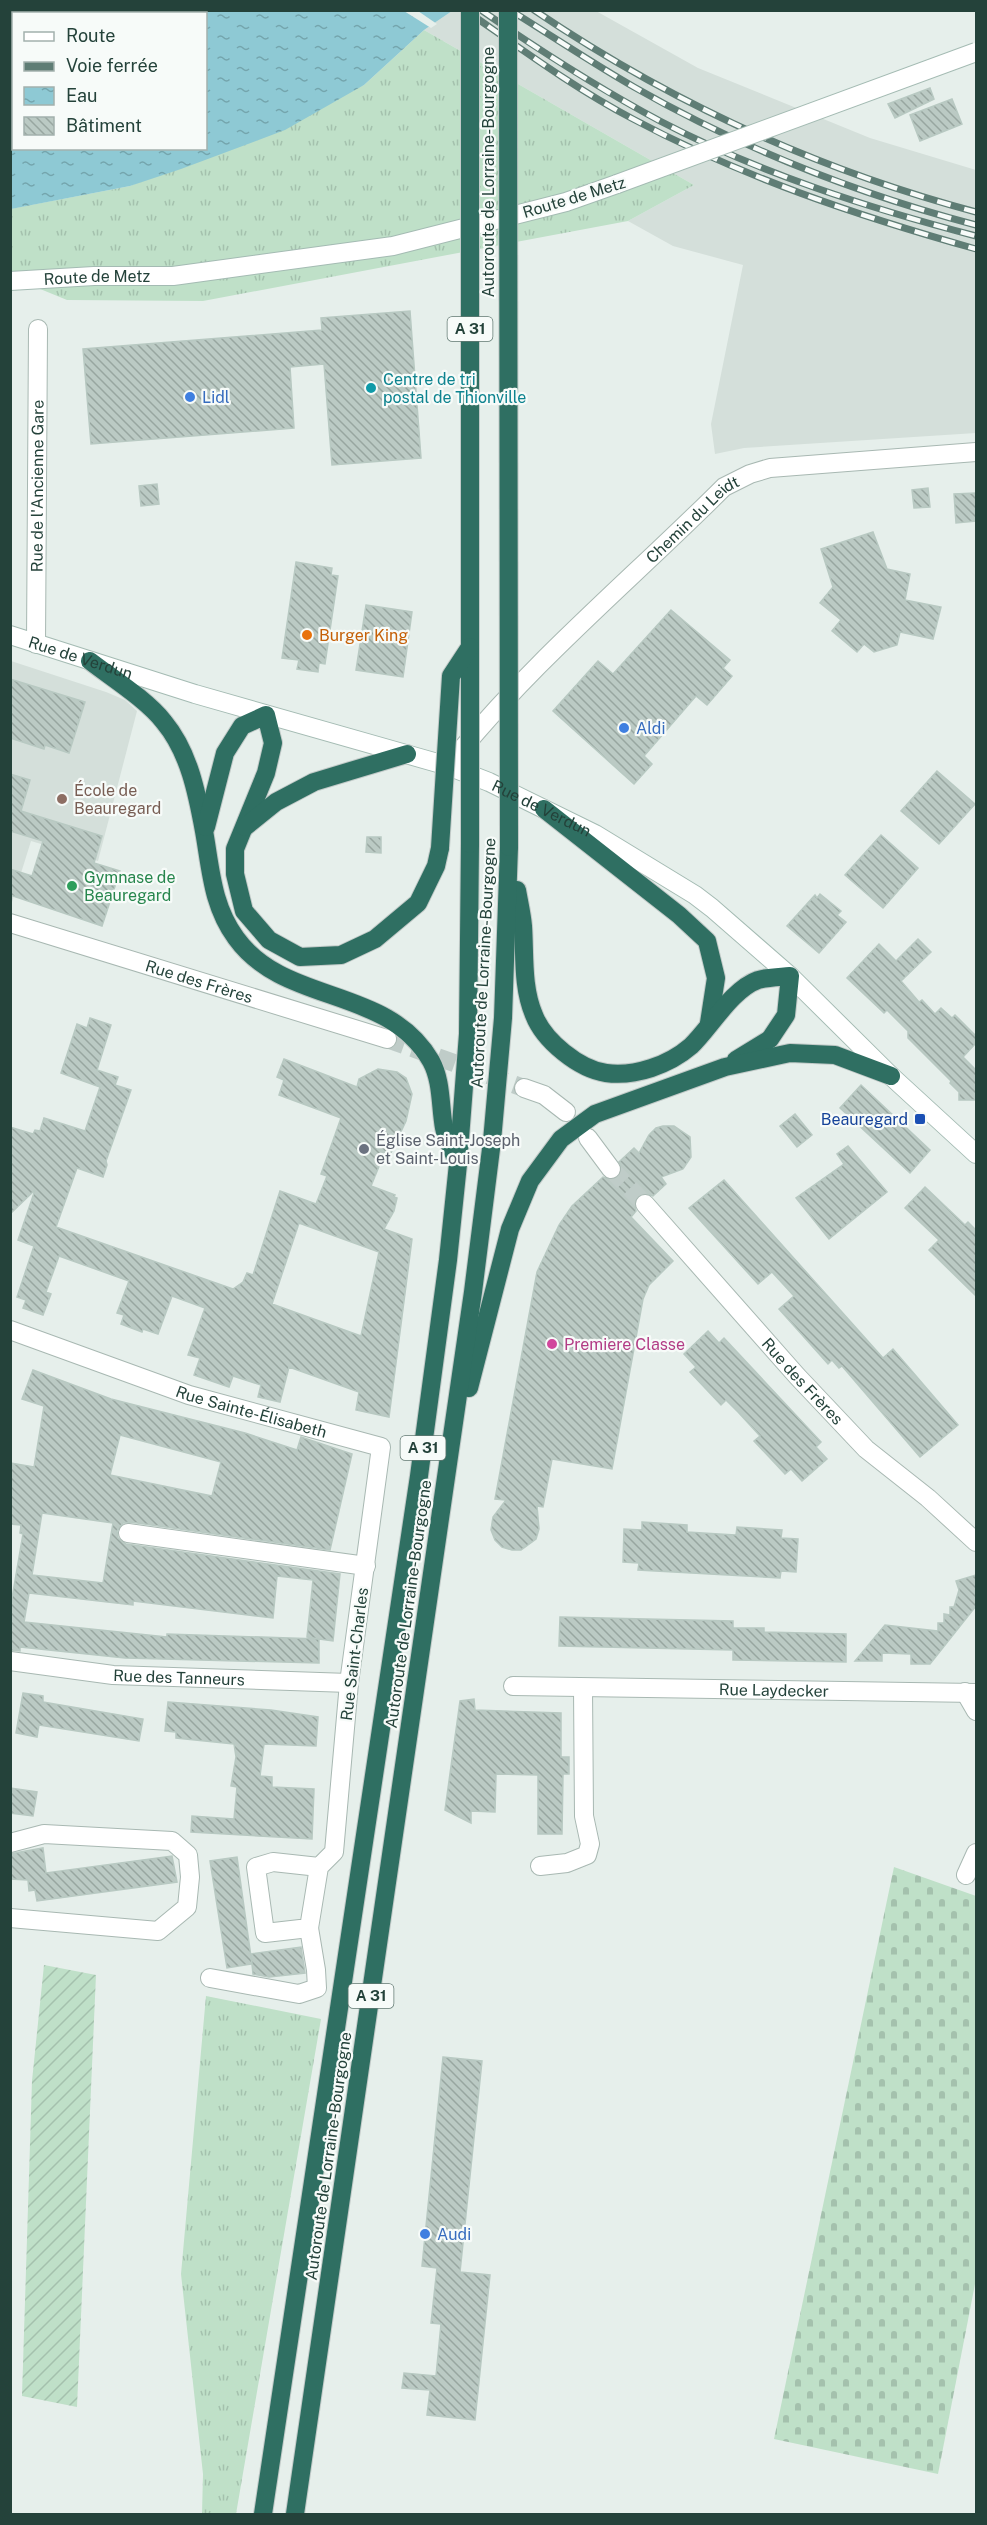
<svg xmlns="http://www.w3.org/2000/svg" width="987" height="2525" viewBox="0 0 987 2525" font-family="'Public Sans',sans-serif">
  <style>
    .built { fill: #d4dfda }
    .grass { fill: url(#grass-tufts) }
    .cemetery { fill: url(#cemetery-stones) }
    .garden { fill: url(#garden-furrows) }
    .water { fill: url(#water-ripples) }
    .pier { fill: #e6efeb }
    .building { fill: url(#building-back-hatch); stroke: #b8c9c2; stroke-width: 1.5; fill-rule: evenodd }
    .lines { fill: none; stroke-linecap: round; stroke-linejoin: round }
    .street-tunnel { stroke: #bfccc8; stroke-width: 18; stroke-dasharray: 18 9; stroke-linecap: butt }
    .street-casing { stroke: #a8b8b2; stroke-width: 20 }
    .secondary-casing { stroke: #a4bbb3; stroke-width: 20 }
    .highway-casing { stroke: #c2cac8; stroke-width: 20 }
    .street { stroke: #fff; stroke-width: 18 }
    .secondary { stroke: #fff; stroke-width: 18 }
    .highway { stroke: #2f6f62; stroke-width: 18 }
    .rail-casing { stroke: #5f7d75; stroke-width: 7 }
    .rail { stroke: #f7fbf9; stroke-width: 4.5; stroke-dasharray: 14; stroke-linecap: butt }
    .secondary-bridge-casing { stroke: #a4bbb3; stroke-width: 20; stroke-linecap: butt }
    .highway-bridge-casing { stroke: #c2cac8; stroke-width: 20; stroke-linecap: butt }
    .secondary-bridge { stroke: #fff; stroke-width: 18 }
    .highway-bridge { stroke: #2f6f62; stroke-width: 18 }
    .culture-dot { fill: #0f9aa8; stroke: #f7fbf9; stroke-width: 2 }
    .shop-dot { fill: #3f7fe0; stroke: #f7fbf9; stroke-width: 2 }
    .food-dot { fill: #e8710a; stroke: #f7fbf9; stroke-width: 2 }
    .education-dot { fill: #8d6e63; stroke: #f7fbf9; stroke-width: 2 }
    .leisure-dot { fill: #2e9e5b; stroke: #f7fbf9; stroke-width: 2 }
    .transit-dot { fill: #1a4fb4; stroke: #f7fbf9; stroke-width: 2 }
    .worship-dot { fill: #6b7280; stroke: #f7fbf9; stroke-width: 2 }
    .hotel-dot { fill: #d1479c; stroke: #f7fbf9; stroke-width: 2 }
    .labels { text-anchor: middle; stroke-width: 4.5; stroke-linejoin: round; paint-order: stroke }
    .shield { fill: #f7fbf9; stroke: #637a73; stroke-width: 1.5 }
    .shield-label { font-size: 15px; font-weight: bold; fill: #24423a }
    .street-label { font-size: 16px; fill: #24423a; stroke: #f7fbf9 }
    .culture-label { font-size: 16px; fill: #0d838f; stroke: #f7fbf9; text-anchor: start }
    .shop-label { font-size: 16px; fill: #366cbe; stroke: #f7fbf9; text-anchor: start }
    .food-label { font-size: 16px; fill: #c56008; stroke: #f7fbf9; text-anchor: start }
    .education-label { font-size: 16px; fill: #785e54; stroke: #f7fbf9; text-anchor: start }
    .leisure-label { font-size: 16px; fill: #27864d; stroke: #f7fbf9; text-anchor: start }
    .transit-label { font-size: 16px; fill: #164399; stroke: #f7fbf9; text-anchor: end }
    .worship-label { font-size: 16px; fill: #5b616d; stroke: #f7fbf9; text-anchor: start }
    .hotel-label { font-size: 16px; fill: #b23c85; stroke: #f7fbf9; text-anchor: start }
  </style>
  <defs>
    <pattern id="grass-tufts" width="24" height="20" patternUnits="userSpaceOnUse" patternTransform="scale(1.5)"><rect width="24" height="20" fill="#bfe0c8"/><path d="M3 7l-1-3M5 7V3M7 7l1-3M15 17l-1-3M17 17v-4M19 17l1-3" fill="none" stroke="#a4c1ad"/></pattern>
    <pattern id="cemetery-stones" width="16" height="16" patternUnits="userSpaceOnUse" patternTransform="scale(1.5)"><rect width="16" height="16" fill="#bfe0c8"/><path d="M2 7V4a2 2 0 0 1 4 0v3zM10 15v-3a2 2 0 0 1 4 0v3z" fill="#a4c1ad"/></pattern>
    <pattern id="garden-furrows" width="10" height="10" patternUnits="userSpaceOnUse" patternTransform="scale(1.5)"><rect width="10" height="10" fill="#bfe0c8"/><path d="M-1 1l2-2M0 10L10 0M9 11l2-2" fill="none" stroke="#a4c1ad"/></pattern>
    <pattern id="water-ripples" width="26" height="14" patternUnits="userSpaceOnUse" patternTransform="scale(1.5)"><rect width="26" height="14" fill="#8ec9d4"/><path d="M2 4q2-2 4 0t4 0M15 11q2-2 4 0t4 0" fill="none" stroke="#74a5ad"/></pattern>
    <pattern id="building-back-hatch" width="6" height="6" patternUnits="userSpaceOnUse" patternTransform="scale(1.5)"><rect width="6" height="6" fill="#bbcac4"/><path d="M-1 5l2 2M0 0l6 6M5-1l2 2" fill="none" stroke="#98a6a0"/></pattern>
  </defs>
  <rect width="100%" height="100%" fill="#e6efeb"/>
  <!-- built -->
  <g class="built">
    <path d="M452 11H596L698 68 870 138 976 170V433L744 448 715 454 711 424 743 265 673 246 628 221 694 185 424 30Z"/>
    <path d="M11 661 106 692 125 700 137 711 98 861 31 841 12 902Z"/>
  </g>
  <!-- grass -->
  <g class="grass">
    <path d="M424 30 694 185 628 221 203 301 67 300 11 277 10 209 130 186 364 85Z"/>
    <path d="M206 1996 321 2019 236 2514H202L203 2474 181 2274Z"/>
  </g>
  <!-- cemetery -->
  <path class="cemetery" d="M894 1867 976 1896V2279L938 2474 774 2439Z"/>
  <!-- garden -->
  <path class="garden" d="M44 1965 96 1975 77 2407 22 2396 32 2081Z"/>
  <!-- water -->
  <g class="water">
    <path d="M11 10H136V11L124 14H14L13 39 11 40Z"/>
    <path d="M170 10 452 11 424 30 364 85 285 130 181 169 130 186 11 209V52H13L14 148H206V14L162 13Z"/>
  </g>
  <!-- pier -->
  <path class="pier" d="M404 11H418L437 24 431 28Z"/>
  <!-- building -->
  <g class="building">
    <path d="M930 88 934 99 895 118 888 104Z"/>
    <path d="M952 99 962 124 920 141 910 115Z"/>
    <path d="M410 311 421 458 332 465 324 364 290 367 294 428 91 444 83 349 322 330 321 318Z"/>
    <path d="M157 484 159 504 141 506 139 486Z"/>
    <path d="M928 488 930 507 914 508 912 490Z"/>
    <path d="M976 493V521L956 523 954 494Z"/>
    <path d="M873 532 887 569 910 574 905 600 941 607 933 639 900 632 897 645 874 652 864 644 857 652 832 631 841 620 820 603 833 587 821 549Z"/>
    <path d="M296 562 332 568 331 575 338 576 325 664 319 663 318 672 297 669 299 660 282 658Z"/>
    <path d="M366 605 412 612 403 677 356 670Z"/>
    <path d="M671 610 730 660 723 668 732 676 707 705 696 696 644 756 652 764 634 784 553 711 598 661 613 674Z"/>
    <path d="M10 679 85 702 69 753 45 745 44 749 10 738Z"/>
    <path d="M937 771 975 804 939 844 901 811Z"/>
    <path d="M10 774 30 780 21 811 102 836 94 863 120 871 102 926 10 895V869L32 876 43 841 10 831Z"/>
    <path d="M881 835 918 868 883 908 845 875Z"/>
    <path d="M367 837H381V853L366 852Z"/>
    <path d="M820 894 841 911 837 915 846 922 819 953 787 926 815 895 817 898Z"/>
    <path d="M918 939 931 952 901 981 919 1002 922 1000 935 1014 941 1008 952 1018 955 1015 976 1036V1043L963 1057 976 1070V1100H959V1092L950 1083 951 1081 908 1038V1031L887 1010 884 1013 847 978 879 944 896 961Z"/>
    <path d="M90 1018 111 1025 97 1070 118 1077 115 1085 131 1090 106 1161 107 1165 103 1177 77 1168 56 1227 233 1289 243 1282 247 1273 253 1275 280 1191 316 1204 327 1176 321 1174 341 1118 279 1095 284 1080 277 1077 284 1059 357 1087 359 1079 378 1069 397 1072 406 1078 412 1094 406 1121 387 1161 382 1159 371 1186 395 1195 394 1197 397 1198 394 1211 384 1229 412 1239 389 1417 356 1410 359 1392 289 1367 280 1402 258 1397 261 1385 233 1376 229 1387 194 1375 200 1358 188 1355 205 1308 172 1296 158 1334 143 1329 142 1332 121 1324 124 1315 117 1313 129 1281 59 1256 46 1292 51 1294 43 1315 23 1308 26 1300 17 1297 34 1246 18 1240 35 1190 10 1214V1127L33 1134 35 1130 40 1131 44 1118 85 1131 100 1087 61 1073 77 1024 87 1028ZM299 1223 379 1252 361 1336 272 1304Z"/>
    <path d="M861 1085 930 1150 910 1173 840 1108Z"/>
    <path d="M795 1114 812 1135 797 1147 780 1126Z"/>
    <path d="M663 1126H674L690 1137 691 1157 683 1169 661 1177 666 1184 653 1196 642 1193 634 1201 636 1211 631 1217 673 1261 649 1285 643 1299 612 1469 552 1459 543 1507 537 1506 539 1529 536 1539 521 1550H512L502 1547 495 1540 491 1530 493 1517 506 1500 495 1499 537 1272 559 1225 572 1206 603 1177 612 1180 618 1178 622 1168 619 1162 634 1148 639 1153 649 1135 656 1128Z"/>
    <path d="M848 1146 887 1192 829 1239 796 1198 844 1164 837 1154Z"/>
    <path d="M724 1180 883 1358 893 1349 958 1425 920 1457 842 1366 839 1368 832 1360 828 1364 779 1309 794 1296 772 1272 758 1284 689 1208Z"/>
    <path d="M925 1187 965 1225 968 1222 976 1230V1296L929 1250 939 1240 905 1208Z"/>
    <path d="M708 1331 719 1343 724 1338 821 1442 816 1447 827 1459 802 1481 791 1469 785 1474 754 1441 760 1436 738 1412 726 1400 721 1405 690 1372 696 1367 684 1354Z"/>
    <path d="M33 1370 111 1399 245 1433 297 1450 301 1437 352 1454 330 1550 130 1522 123 1523 117 1531 118 1538 126 1544 340 1574 333 1641 319 1639V1663L125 1658 20 1647V1651L10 1650V1610L23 1534 20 1533 21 1525 10 1524V1463L34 1467 44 1406 22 1399ZM120 1435 221 1462 212 1496 110 1475ZM42 1513 113 1523 103 1583 32 1575ZM277 1576 313 1580 307 1637 319 1639 167 1634V1637L24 1622 29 1593 133 1605V1601L273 1618Z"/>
    <path d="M642 1522 687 1525V1532L719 1534 736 1535 737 1527 782 1530 781 1538 798 1539 796 1572 781 1571 780 1578 638 1570 639 1563 623 1562 624 1529 642 1530Z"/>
    <path d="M976 1575V1606L930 1664H911V1654L882 1653V1661H855L885 1625 938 1631V1623H944V1614L950 1615V1607H954L959 1590 956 1581Z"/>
    <path d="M560 1617 733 1621V1628H764V1632L846 1634V1662L733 1660V1650L559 1646Z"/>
    <path d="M23 1693 43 1696V1702L143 1719 139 1741 39 1725 37 1737 16 1733Z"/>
    <path d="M474 1699 475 1710 561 1713V1757H569V1774H563L562 1834H538V1775L496 1774 495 1812 471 1811V1823L445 1810 460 1701Z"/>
    <path d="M168 1702 271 1710 318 1717 316 1746 264 1744 260 1776 272 1777V1787L314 1789 312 1839 191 1832 192 1816 234 1819 237 1787 231 1786 236 1757 234 1744 176 1738V1732L165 1731Z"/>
    <path d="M10 1788 37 1792 33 1816 10 1813Z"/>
    <path d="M43 1848 46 1873 172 1856 177 1882 37 1901 35 1890 29 1891 28 1880 10 1879V1854Z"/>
    <path d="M237 1857 252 1964 227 1968 210 1861Z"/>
    <path d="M301 1947 305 1973 269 1977 253 1974 251 1954Z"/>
    <path d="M443 2057 482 2061 460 2272 490 2275 475 2420 427 2415 430 2390 402 2388 404 2373 436 2376 441 2324 431 2323 437 2268 422 2266Z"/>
  </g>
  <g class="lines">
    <!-- street-tunnel -->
    <g class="street-tunnel">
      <path d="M387 1039 524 1088"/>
      <path d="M611 1169 645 1204"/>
    </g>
    <!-- street casing -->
    <g class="street-casing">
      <g id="street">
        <path id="s1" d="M36 644 38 329"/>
        <path id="s2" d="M448 766C529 664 632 579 724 487L750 474 770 468 976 452"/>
        <path id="s3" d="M10 923 387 1039"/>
        <path d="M524 1088 544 1095 566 1112"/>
        <path d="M588 1138 611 1169"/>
        <path id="s4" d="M645 1204 797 1376 866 1449 928 1498 976 1542"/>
        <path id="s5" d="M10 1330 189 1395 381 1447 349 1683 334 1852 319 1867 273 1862 256 1867 265 1933 309 1928 319 1867"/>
        <path d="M128 1533 366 1566"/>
        <path id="s6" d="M10 1661 113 1675 349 1683"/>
        <path id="s7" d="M513 1686 976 1693"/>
        <path d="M965 1692 976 1711"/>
        <path d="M10 1843 44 1834 172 1841 188 1855 190 1877 187 1907 158 1931 10 1918"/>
        <path d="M540 1866 567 1863 587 1855 590 1844 584 1816 583 1688"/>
        <path d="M966 1875 976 1853"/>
        <path d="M210 1978 299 1994 317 1988 316 1970 309 1928"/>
      </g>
    </g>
    <!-- secondary casing -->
    <g class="secondary-casing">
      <g id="secondary">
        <path id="s8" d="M10 281 94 276H173L393 246 566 202 617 184"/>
        <path id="s9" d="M10 635 195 694 448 766 489 782 595 834 695 895 712 908 790 976 891 1076 976 1154"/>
      </g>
    </g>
    <!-- highway casing -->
    <g class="highway-casing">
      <g id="highway">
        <path d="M90 661C112 678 147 700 164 722 189 752 197 793 204 831 211 870 212 905 236 938 285 1006 387 985 431 1061 442 1081 440 1106 444 1128 446 1139 453 1151 457 1161"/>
        <path d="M544 809 679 915 707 941 716 978 709 1023"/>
        <path d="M206 827 225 753 242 726 266 715 273 743 266 773 235 849V874L244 911 269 940 300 957 341 955 375 939 418 903 436 866 440 848"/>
        <path d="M245 827 276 802 314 782 407 754"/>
        <path d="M517 890C519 902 522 914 523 926 525 955 522 987 534 1015 544 1041 579 1069 606 1073 635 1077 669 1065 691 1046 710 1028 732 989 758 980 768 977 780 977 790 976L786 1015 770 1039 736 1060"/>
        <path d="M469 1388 510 1229 530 1181 561 1139 595 1114 725 1067 790 1053 835 1055 891 1076"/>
        <path d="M263 2514 419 1476 448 1260 458 1164 468 1034 470 844"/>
        <path d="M295 2514 473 1292 492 1141 503 1018 509 847"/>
      </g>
    </g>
    <!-- street -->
    <use href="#street" class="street"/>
    <!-- secondary -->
    <use href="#secondary" class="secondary"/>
    <!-- highway -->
    <use href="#highway" class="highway"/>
    <!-- rail casing -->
    <g class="rail-casing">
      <g id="rail">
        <path d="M465 10C520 48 574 88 633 119 742 177 858 216 976 249"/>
        <path d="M481 10C539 50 598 88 660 121 759 173 868 208 976 236"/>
        <path d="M510 10C552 36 592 63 634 87 741 148 858 194 976 225"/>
        <path d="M534 10C670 102 818 170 976 212"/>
      </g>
    </g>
    <!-- rail -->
    <use href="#rail" class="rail"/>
    <!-- secondary-bridge casing -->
    <g class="secondary-bridge-casing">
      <path id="secondary-bridge" d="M617 184 976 52"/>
    </g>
    <!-- highway-bridge casing -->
    <g class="highway-bridge-casing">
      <g id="highway-bridge">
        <path d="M470 10V844"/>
        <path d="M508 10 509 847"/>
        <path d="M440 848 451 676 470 647"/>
      </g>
    </g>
    <!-- secondary-bridge -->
    <use href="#secondary-bridge" class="secondary-bridge"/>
    <!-- highway-bridge -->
    <use href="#highway-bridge" class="highway-bridge"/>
  </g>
  <!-- markers -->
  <circle class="culture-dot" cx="371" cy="388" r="6"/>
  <g class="shop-dot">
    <circle cx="190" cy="397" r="6"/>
    <circle cx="624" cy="728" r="6"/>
    <circle cx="425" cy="2234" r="6"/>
  </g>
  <circle class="food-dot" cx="307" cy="635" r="6"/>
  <circle class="education-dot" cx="62" cy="799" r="6"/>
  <circle class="leisure-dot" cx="72" cy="886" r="6"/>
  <rect class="transit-dot" x="914" y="1113" width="12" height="12" rx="3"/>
  <circle class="worship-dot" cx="364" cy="1149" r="6"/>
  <circle class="hotel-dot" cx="552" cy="1344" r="6"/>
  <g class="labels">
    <!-- shield labels -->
    <g class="shield">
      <rect x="447.5" y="317" width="45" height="24" rx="4.5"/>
      <rect x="400.5" y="1436" width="45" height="24" rx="4.5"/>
      <rect x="348.5" y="1984" width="45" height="24" rx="4.5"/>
    </g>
    <g class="shield-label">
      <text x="470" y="334">A 31</text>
      <text x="423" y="1453">A 31</text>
      <text x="371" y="2001">A 31</text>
    </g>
    <!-- street labels -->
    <g class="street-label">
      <text transform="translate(488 172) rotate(-90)" y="6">Autoroute de Lorraine-Bourgogne</text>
      <text transform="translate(574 197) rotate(-17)" y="6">Route de Metz</text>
      <text dy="6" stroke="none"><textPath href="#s8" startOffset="87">Route de Metz</textPath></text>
      <text dy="6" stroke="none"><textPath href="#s1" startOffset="158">Rue de l'Ancienne Gare</textPath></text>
      <text dy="6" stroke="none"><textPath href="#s2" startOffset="348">Chemin du Leidt</textPath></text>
      <text dy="6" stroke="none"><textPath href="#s9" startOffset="74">Rue de Verdun</textPath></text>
      <text dy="6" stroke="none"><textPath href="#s9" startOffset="560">Rue de Verdun</textPath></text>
      <text transform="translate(483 963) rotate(-87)" y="6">Autoroute de Lorraine-Bourgogne</text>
      <text dy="6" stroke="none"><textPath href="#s3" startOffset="198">Rue des Frères</textPath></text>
      <text dy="6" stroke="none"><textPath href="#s4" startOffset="237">Rue des Frères</textPath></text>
      <text dy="6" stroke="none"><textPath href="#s5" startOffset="255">Rue Sainte-Élisabeth</textPath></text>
      <text transform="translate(408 1604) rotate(-82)" y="6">Autoroute de Lorraine-Bourgogne</text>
      <text transform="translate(354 1654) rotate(-83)" y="6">Rue Saint-Charles</text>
      <text dy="6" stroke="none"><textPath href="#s6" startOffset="170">Rue des Tanneurs</textPath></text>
      <text dy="6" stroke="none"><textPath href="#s7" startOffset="261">Rue Laydecker</textPath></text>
      <text transform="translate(328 2156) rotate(-82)" y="6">Autoroute de Lorraine-Bourgogne</text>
    </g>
    <!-- culture labels -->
    <g class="culture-label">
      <text x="383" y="385">Centre de tri<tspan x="383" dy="18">postal de Thionville</tspan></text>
    </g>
    <!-- shop labels -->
    <g class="shop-label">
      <text x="202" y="403">Lidl</text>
      <text x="636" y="734">Aldi</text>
      <text x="437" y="2240">Audi</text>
    </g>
    <!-- food labels -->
    <g class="food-label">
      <text x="319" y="641">Burger King</text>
    </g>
    <!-- education labels -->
    <g class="education-label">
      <text x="74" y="796">École de<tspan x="74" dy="18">Beauregard</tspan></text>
    </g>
    <!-- leisure labels -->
    <g class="leisure-label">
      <text x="84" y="883">Gymnase de<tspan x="84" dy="18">Beauregard</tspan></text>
    </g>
    <!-- transit labels -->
    <g class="transit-label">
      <text x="908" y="1125">Beauregard</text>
    </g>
    <!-- worship labels -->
    <g class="worship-label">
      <text x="376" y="1146">Église Saint-Joseph<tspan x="376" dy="18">et Saint-Louis</tspan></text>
    </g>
    <!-- hotel labels -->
    <g class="hotel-label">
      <text x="564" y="1350">Premiere Classe</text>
    </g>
  </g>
  <!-- border -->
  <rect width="987" height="2525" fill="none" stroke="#24423a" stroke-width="24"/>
  <!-- legend -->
  <rect x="12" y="12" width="195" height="138" fill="#f7fbf9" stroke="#a3b1ad" stroke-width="1.5"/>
  <rect x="24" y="32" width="30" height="9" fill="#ffffff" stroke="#a3b1ad" stroke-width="1.5"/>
  <text x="66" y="42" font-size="18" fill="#24423a">Route</text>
  <rect x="24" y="62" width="30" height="9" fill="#5f7d75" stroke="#a3b1ad" stroke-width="1.5"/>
  <text x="66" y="72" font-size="18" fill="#24423a">Voie ferrée</text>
  <rect x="24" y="87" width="30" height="18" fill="url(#water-ripples)" stroke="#a3b1ad" stroke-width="1.5"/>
  <text x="66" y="102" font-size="18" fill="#24423a">Eau</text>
  <rect x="24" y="117" width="30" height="18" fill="url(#building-back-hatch)" stroke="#a3b1ad" stroke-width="1.5"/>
  <text x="66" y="132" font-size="18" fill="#24423a">Bâtiment</text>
</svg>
